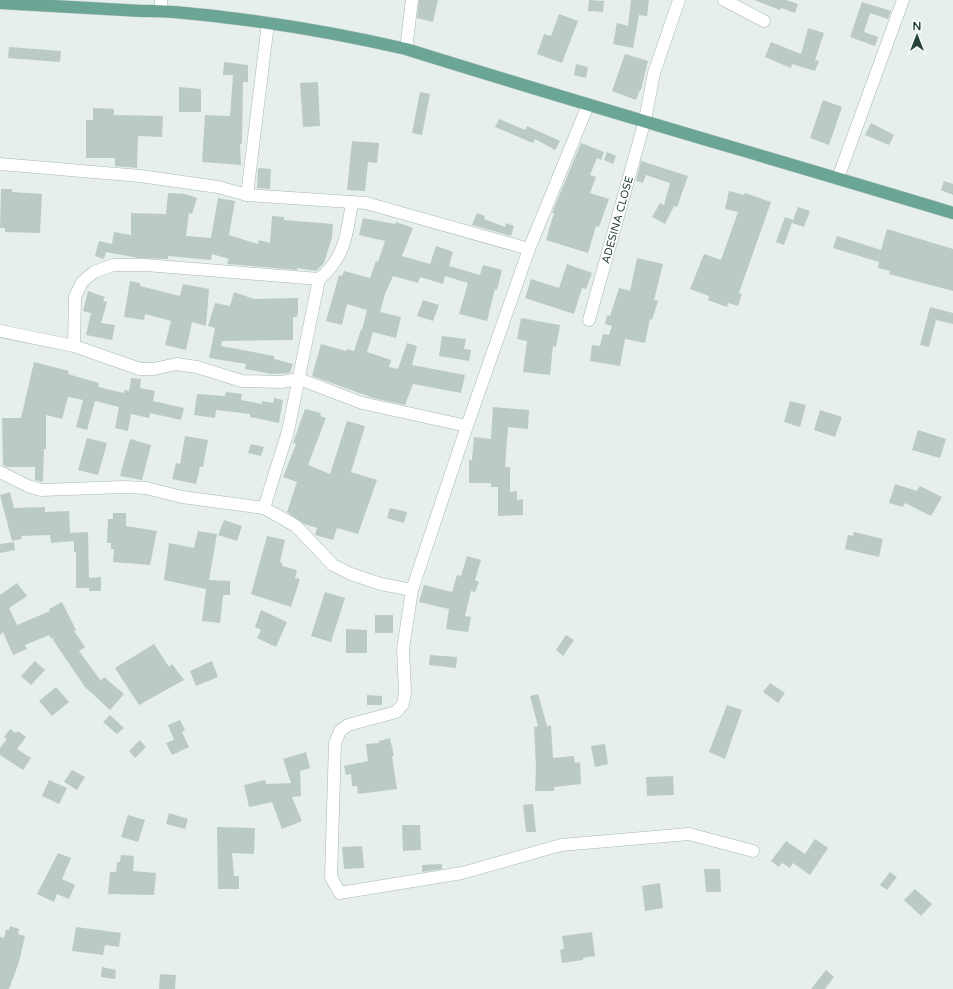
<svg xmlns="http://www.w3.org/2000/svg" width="953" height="989" viewBox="0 0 953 989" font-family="'Varela Round',sans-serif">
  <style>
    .building { fill: #bbcac4 }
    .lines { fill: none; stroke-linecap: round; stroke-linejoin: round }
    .minor-casing { stroke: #a8b8b2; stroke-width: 13 }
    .major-casing { stroke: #c2cac8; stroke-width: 13 }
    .minor { stroke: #fff; stroke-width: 12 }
    .major { stroke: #6aa596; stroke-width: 12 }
    .labels { text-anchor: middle; stroke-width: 3.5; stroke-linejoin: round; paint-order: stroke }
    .street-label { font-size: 11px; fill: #24423a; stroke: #f7fbf9 }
  </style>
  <rect width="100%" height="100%" fill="#e6efeb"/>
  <!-- building -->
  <g class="building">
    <path d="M419 0H438L433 22 417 18Z"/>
    <path d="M589 0 604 1 603 12 588 11Z"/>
    <path d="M631 0H649L647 16 639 15 633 48 613 44 617 23 628 26Z"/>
    <path d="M754 0H786L798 4 795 13 781 8 780 10Z"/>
    <path d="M862 2 891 11 888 19 870 13 864 32 878 37 875 46 850 37Z"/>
    <path d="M559 14 578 21 562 63 537 54 544 34 551 36Z"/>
    <path d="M808 28 824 33 815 60 819 61 815 71 792 64 791 68 765 57 771 42 801 54Z"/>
    <path d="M9 47 61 51 60 62 8 58Z"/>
    <path d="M625 54 648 61 641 90H640L636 100 612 91Z"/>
    <path d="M224 62 248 65V82H243L242 144H240L241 165 202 162 205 115 230 116 233 75H223Z"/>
    <path d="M576 64 588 67 586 78 574 75Z"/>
    <path d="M318 82 320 126 303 127 300 83Z"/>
    <path d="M179 87 201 89V112H179Z"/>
    <path d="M420 92 430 94 422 135 412 133Z"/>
    <path d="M823 100 842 107 829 145 810 138Z"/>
    <path d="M93 108 114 109V115L163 116 162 137 138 136 137 168 115 166V158H86V120H93Z"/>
    <path d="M499 119 525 130 527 126 560 141 555 150 535 139 533 143 495 127Z"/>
    <path d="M871 123 894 135 889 145 865 135Z"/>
    <path d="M352 141 379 143 377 163 368 162 365 191 347 190Z"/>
    <path d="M581 143 604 152 601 160 597 158 590 175 596 177 590 193 609 199 599 227 596 226 588 253 546 240 554 213H552Z"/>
    <path d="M607 152 616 156 613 164 604 160Z"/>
    <path d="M641 161 688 176 677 207 674 206 665 224 652 217 660 203 664 205 670 183 646 175 643 183 636 181Z"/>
    <path d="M258 168 271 169 270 189 257 188Z"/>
    <path d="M944 181 953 184V195L941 190Z"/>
    <path d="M1 189H12V192L42 194 40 233 5 232V228H0Z"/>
    <path d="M729 191 744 195 745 193 771 202 739 293 742 294 738 306 728 303 727 307 708 300 709 296 690 289 704 254 721 260 738 212 725 209Z"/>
    <path d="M168 193 185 194 197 198 192 214 189 213 186 236 211 238 218 198 235 201 229 235 258 244 259 240 270 243 272 216 284 217V220L333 224 332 238 324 263 316 271 297 268V270L227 264 229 259 212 254 211 260 168 256V259L138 258 106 252 104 259 95 256 99 241 112 244 114 232 131 235V213L166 214Z"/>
    <path d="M798 207 810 211 804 227 792 223Z"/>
    <path d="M477 213 485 216 484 219 505 227 506 223 514 226 511 236 472 225Z"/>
    <path d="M785 217 793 220 784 245 776 242Z"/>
    <path d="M363 218 395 224 396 222 413 228 402 256 430 264 436 246 453 252 449 266 480 275 483 265 502 270 497 290 495 289 487 321 459 314 468 283 445 276 443 284 420 277 418 283 393 276 385 294 380 312 401 317 396 338 373 332 367 352 391 360 389 367 398 369 407 343 417 346 412 365 465 375 461 393 413 384 405 405 373 398 312 376 321 344 346 351 347 349 354 351 361 329 362 330 367 310 347 304 342 325 326 321 339 275 342 276 344 271 370 278 376 261 378 262 385 241 359 235Z"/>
    <path d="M887 229 953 249V291L889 274 890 271 878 268 879 262 833 248 837 236 881 250Z"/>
    <path d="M637 258 663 264 654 300 658 301 652 320 650 319 645 343 625 339 620 366 590 361 592 345 600 346 603 334 609 335 612 326 605 324 607 315 610 316 619 288 630 291Z"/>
    <path d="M567 264 592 273 586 289 582 288 574 314 525 298 531 279 559 288Z"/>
    <path d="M130 281 140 283V286L180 296 183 284 209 289 206 326 192 322 186 350 165 345 171 321 145 314 144 320 124 317Z"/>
    <path d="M88 291 105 297 103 301 107 302 101 323 115 325 112 340 86 335 91 313 83 311Z"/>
    <path d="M234 292 254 299 298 298V312L297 317H293V340L222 341 221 346 274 356V359L293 364 290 373 271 374 245 369 246 364 209 358 215 328 208 326 215 303 230 306Z"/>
    <path d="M423 300 439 305 433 321 417 316Z"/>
    <path d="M930 307 953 313V324L936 320 929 347 920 345Z"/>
    <path d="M521 318 560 325 556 347 553 346 550 375 523 372 527 341 517 339Z"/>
    <path d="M442 336 466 339 464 349 471 350 469 361 439 356Z"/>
    <path d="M34 362 69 371 68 374 99 383 98 387 124 393 125 390 129 391 131 378 141 379 140 388 155 391 153 401 184 408 181 420 150 413 149 418 131 414 128 431 115 428 119 407 95 401 87 430 76 427 83 400 68 397 62 419 46 415V449H44L43 482 35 480V467H7L3 465 2 418H21Z"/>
    <path d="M226 392 242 394 241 400 262 404V401L273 403 274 398 283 400 279 423 250 417V414L216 410 215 418 194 415 197 394 225 396Z"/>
    <path d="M790 401 806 405 800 427 784 422Z"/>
    <path d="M493 407 529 410 528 429 508 427 505 467H510V492L517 491V500L523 499V515L498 516V487H491V483H469V460H472L474 437 491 439Z"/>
    <path d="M305 409 321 413 320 416 326 418 308 465 330 474 347 421 365 426 351 472 377 480 358 534 337 528 333 540 315 535 317 528 304 524 287 512 297 482 283 477 296 444 293 443Z"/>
    <path d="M820 410 842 417 835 437 814 430Z"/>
    <path d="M918 430 946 439 940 458 912 450Z"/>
    <path d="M185 436 208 440 203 467H200L196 484 172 479 176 463 180 464Z"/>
    <path d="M87 438 107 443 98 475 78 470Z"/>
    <path d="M130 439 151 445 142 480 120 476Z"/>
    <path d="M251 444 264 447 261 456 248 453Z"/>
    <path d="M895 484 917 491 920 486 942 497 931 516 905 503 903 507 889 503Z"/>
    <path d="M10 492 14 508 45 507V512L69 511 70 533 88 532 89 578 101 577V591H89V588H76V552H74V541L51 543 50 535 21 536 22 539 12 541 0 495Z"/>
    <path d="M390 508 407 512 404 523 387 518Z"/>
    <path d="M113 513H126V526L157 531 150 565 113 562 114 549H111V543H107L108 519H113Z"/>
    <path d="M224 520 242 526 237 541 218 535Z"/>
    <path d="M198 531 217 534 209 580 230 581V595H223L220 623 202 621 206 589 164 580 169 543 194 548Z"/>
    <path d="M854 532 883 539 879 557 845 549 848 535 853 536Z"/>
    <path d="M267 536 285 540 280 562 282 563V566L297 570 295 578 300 579 291 607 251 594Z"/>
    <path d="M14 542 15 550 0 553V544Z"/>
    <path d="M467 556 481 560 475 580 479 582 475 592 471 591 465 616 471 617 468 632 446 629 449 609 419 602 424 585 452 592 457 575 461 576Z"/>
    <path d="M17 583 27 596 9 608 17 625 50 611 49 609 62 602 76 630 74 631 85 647 79 651 101 681 104 677 124 694 110 710 85 687 53 640 55 637 52 639 49 635 25 645 27 649 13 655 3 632 0 635V595Z"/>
    <path d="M325 592 345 598 331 642 311 636Z"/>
    <path d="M261 610 287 622 276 647 257 638 261 630 255 627Z"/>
    <rect x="375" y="615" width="18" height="18"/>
    <path d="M346 629 367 630V653H346Z"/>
    <path d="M566 635 574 640 563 656 556 650Z"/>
    <path d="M154 644 169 667 172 664 184 680 139 705 115 668Z"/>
    <path d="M430 655 457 657 456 668 429 665Z"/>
    <path d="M35 661 45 670 31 685 21 676Z"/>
    <path d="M212 661 218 677 196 686 190 671Z"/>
    <path d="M770 683 785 693 778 703 763 692Z"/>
    <path d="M56 687 69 702 52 716 39 701Z"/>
    <path d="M538 694 547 726H551L553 758 574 756 575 763 580 762 581 784 554 787V791H535L536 767 534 727 538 726 530 696Z"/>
    <path d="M367 695 382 696V705H367Z"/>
    <path d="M727 705 742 710 725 759 709 752Z"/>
    <path d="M110 715 124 728 117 734 103 722Z"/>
    <path d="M180 720 185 730 182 732 189 747 172 755 166 743 174 740 168 725Z"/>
    <path d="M10 729 16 733 18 731 26 737 17 749 31 758 23 770 0 755V748L7 739 4 737Z"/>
    <path d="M390 738 394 756H392L397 789 358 794 357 786H352L351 774 346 775 344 766 368 761 366 744 379 743V741Z"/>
    <path d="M140 740 146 747 135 758 129 751Z"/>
    <path d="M605 744 608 764 595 767 591 746Z"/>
    <path d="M306 752 310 768 300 771 301 796 292 797 302 821 282 829 272 802 249 807 244 785 265 780 266 784 291 783 283 759Z"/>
    <path d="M72 770 85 777 77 790 64 782Z"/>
    <path d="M673 776 674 795 647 796 646 777Z"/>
    <path d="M49 780 67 788 59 804 42 796Z"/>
    <path d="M533 804 536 832H526L523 805Z"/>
    <path d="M169 813 188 819 185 829 166 824Z"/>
    <path d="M128 815 145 820 138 842 121 837Z"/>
    <path d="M402 825H420L421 850 403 851Z"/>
    <path d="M217 827 255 828 254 854 232 853 234 876H239V889H218Z"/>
    <path d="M815 839 828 848 810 875 793 863 790 868 782 863 779 867 771 861 786 841 805 854Z"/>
    <path d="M362 846 364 868 344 869 342 847Z"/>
    <path d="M58 853 71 858 62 879 75 885 69 899 57 894 54 902 37 894Z"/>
    <path d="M121 855 134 856 133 871 156 873 154 895 108 894 110 872H116L117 862H120Z"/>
    <path d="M442 864V869L422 872V865Z"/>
    <path d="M704 869H720L721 892H706Z"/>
    <path d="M890 872 897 877 887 890 880 885Z"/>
    <path d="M660 883 663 908 645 911 642 886Z"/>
    <path d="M915 889 932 904 921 916 904 900Z"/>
    <path d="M10 926 19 929 18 934 25 936 19 962 9 989H0V937L4 938 6 930H9Z"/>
    <path d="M76 927 121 933 119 947 105 945 103 955 72 951Z"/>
    <path d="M592 932 595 956 583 958V960L562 963 560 950 564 949 562 936Z"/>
    <path d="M102 967 116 970 115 979 101 977Z"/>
    <path d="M826 970 834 977 825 989H811Z"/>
    <path d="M160 974 176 975 175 989H159Z"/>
  </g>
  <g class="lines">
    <!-- minor casing -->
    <g class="minor-casing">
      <g id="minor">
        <path d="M161 0V10"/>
        <path d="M724 0 764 21"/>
        <path d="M406 49 412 0"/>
        <path d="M588 105 529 249 467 426 412 590 403 649 405 692 403 704 396 712 348 725 340 731 335 743 331 877 340 893 462 873 561 845 689 834 753 851"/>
        <path d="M0 164 140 176 218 187 247 195 366 203 529 249"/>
        <path d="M838 178 903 0"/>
        <path d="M247 195 268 23"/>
        <path id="s1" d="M589 320 645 120 654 73 679 0"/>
        <path d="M0 331 74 346 140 369H154L176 364 197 367 242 381 281 382 299 379 362 403 467 426"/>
        <path d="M74 346 75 297 82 282 94 272 113 265H146L319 279C345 258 347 234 352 202"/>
        <path d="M0 472 28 486 41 490 124 487 146 488 182 497 264 508 296 526 333 565 351 574 381 584 412 590"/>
        <path d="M264 508 288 431 319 279"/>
      </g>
    </g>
    <!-- major casing -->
    <g class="major-casing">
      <path id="major" d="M0 3 142 11C169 10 195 14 222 17 283 24 345 35 406 49 588 106 771 158 953 213"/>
    </g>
    <!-- minor -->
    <use href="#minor" class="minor"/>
    <!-- major -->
    <use href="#major" class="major"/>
  </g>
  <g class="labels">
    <!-- street labels -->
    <g class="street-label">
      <text dy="4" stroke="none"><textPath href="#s1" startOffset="104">ADESINA CLOSE</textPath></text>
    </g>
  </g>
  <!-- north arrow -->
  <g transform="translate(917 36)" stroke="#f7fbf9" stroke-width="3" paint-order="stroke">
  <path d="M0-3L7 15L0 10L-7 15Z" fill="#24423a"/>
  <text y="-6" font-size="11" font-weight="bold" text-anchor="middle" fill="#24423a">N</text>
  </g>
</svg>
